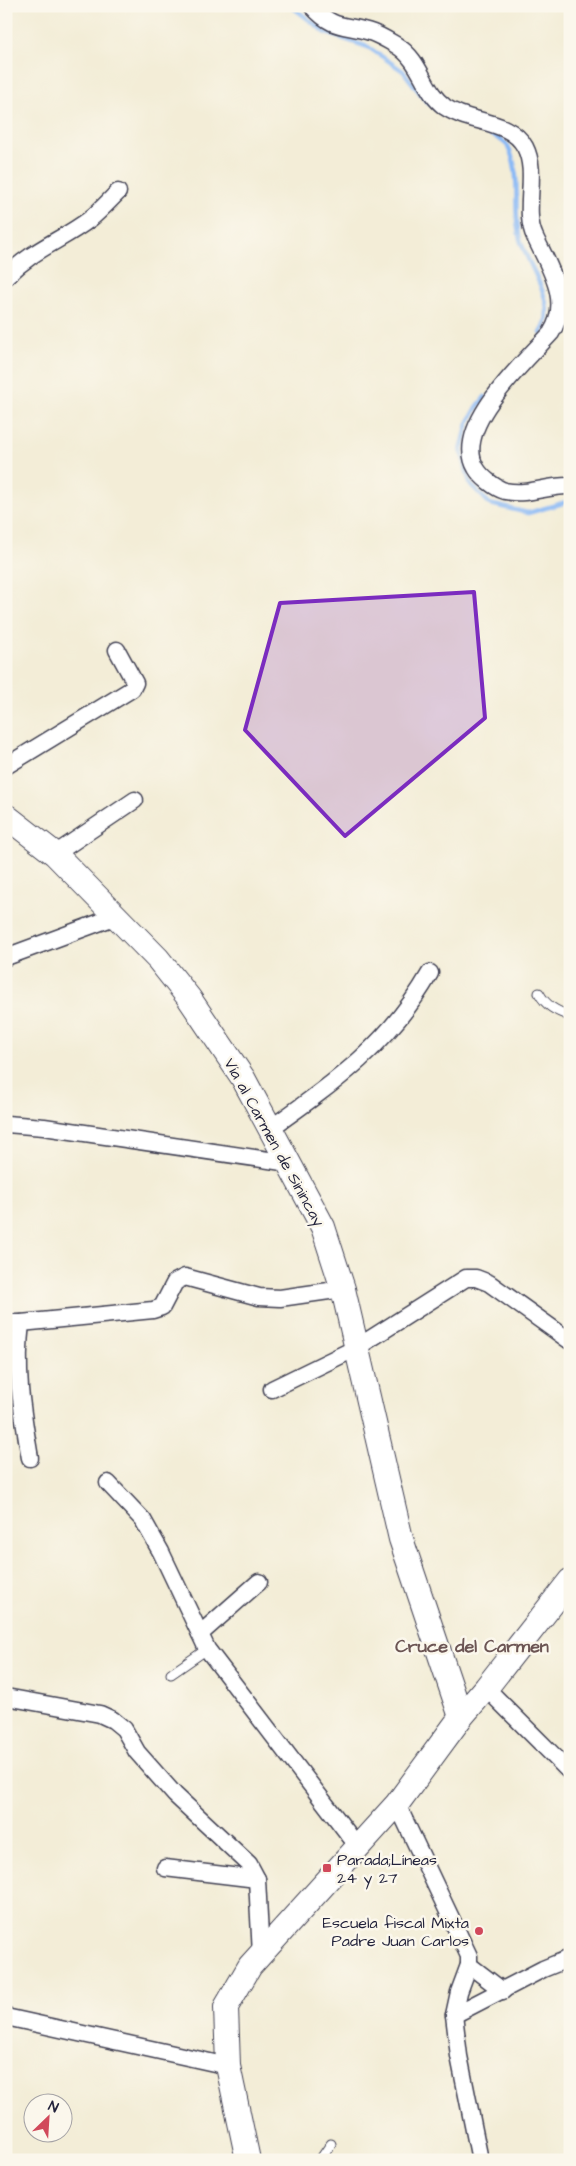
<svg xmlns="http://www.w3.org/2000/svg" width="576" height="2166" viewBox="0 0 576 2166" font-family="'Architects Daughter',sans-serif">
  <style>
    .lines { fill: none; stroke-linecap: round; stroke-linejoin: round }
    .stream { stroke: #8ab9f5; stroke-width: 4.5 }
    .lane-casing { stroke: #414052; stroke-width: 11 }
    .street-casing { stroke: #414052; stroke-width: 19 }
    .secondary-casing { stroke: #414052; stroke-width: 26 }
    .lane { stroke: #fff; stroke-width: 9 }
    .street { stroke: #fff; stroke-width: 16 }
    .secondary { stroke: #fff; stroke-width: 24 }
    .marked { fill: #7b2cbf; fill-opacity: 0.2; stroke: #7b2cbf; stroke-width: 4; stroke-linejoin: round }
    .poi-dot { fill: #d1495b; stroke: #fbf7ec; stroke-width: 2 }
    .labels { text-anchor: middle; stroke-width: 5; stroke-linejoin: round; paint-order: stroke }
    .street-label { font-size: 16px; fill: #22223b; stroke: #fbf7ec }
    .poi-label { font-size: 16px; fill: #22223b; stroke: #fbf7ec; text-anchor: start }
    .neighbourhood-label { font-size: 18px; font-weight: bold; fill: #6c5554; stroke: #fbf7ec }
  </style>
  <rect width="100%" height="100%" fill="#fbf7ec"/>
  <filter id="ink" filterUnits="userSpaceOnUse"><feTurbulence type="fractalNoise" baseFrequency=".02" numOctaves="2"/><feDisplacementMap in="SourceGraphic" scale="10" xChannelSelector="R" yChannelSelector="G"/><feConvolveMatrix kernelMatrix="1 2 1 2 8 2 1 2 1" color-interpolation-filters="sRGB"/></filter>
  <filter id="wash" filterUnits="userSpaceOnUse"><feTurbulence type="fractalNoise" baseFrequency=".0096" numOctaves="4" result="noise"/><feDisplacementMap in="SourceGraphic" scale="20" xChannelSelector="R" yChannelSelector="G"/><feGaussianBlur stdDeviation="1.12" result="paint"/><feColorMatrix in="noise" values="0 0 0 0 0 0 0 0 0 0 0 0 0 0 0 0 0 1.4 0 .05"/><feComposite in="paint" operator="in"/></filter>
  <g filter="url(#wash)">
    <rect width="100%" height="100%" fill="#f3edd7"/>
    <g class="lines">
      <!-- stream -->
      <g class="stream">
        <path d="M291 6 326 33 368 47 403 71 426 101 438 110"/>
        <path d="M469 125C478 129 502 138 507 145 524 175 511 208 520 239 528 268 560 303 541 333"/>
        <path d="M485 397 477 407 468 423 461 450 470 484 490 504 528 513 570 501"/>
      </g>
    </g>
  </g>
  <g filter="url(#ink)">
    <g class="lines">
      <!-- lane casing -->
      <g class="lane-casing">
        <g id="lane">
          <path d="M539 993C546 1006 556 1011 570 1016"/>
          <path d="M171 1674 207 1649"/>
          <path d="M320 2160 331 2144"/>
        </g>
      </g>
      <!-- street casing -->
      <g class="street-casing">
        <g id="street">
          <path d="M312 6C335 32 346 23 373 33 381 36 389 41 396 45 423 62 422 90 445 107 470 124 510 119 525 147 539 174 522 210 535 237 549 267 572 301 551 333 525 362 452 427 476 468 481 477 495 488 505 491 528 496 548 485 570 486"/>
          <path d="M6 277C33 249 61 241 90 219 100 211 109 201 118 192"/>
          <path d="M6 766 132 689 135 683 117 650"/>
          <path d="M55 854 135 800"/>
          <path d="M6 957 117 916"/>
          <path d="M6 1124 44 1127 289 1163"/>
          <path d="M271 1128C336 1082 390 1043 430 973"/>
          <path d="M6 1323H21L153 1310 162 1307 175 1282 185 1277 259 1297 280 1298 343 1289"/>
          <path d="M21 1323C15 1372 22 1410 30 1458"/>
          <path d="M272 1389 356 1348 466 1278H476L489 1283 570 1341"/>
          <path d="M108 1483 143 1520 161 1552 200 1634"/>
          <path d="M259 1582 200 1634 207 1649 359 1848"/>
          <path d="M486 1688 570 1772"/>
          <path d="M6 1697 100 1714 113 1720 124 1729 137 1752 175 1795 249 1864 257 1879 261 1955"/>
          <path d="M397 1804 469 1956V1965L459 1992 454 2015 459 2056 480 2160"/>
          <path d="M165 1868 257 1879"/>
          <path d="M469 1965 503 1991"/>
          <path d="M454 2015 543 1969 570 1958"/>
          <path d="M6 2017 228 2066"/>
        </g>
      </g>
      <!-- secondary casing -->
      <g class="secondary-casing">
        <g id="secondary">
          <path d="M6 816 55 854 158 959 189 998 243 1078 323 1227 343 1289 401 1539 461 1717"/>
          <path d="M248 2160 228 2066 226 2007 250 1966 397 1804 461 1717 486 1688 570 1581"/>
        </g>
      </g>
      <!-- lane -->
      <use href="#lane" class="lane"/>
      <!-- street -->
      <use href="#street" class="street"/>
      <!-- secondary -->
      <use href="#secondary" class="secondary"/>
    </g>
  </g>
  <!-- marked area -->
  <path class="marked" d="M474 592 485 718 345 836 245 730 280 603Z"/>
  <!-- markers -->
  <g class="poi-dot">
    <rect x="322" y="1863" width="10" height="10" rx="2.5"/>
    <circle cx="479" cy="1931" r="5"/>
  </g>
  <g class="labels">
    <!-- street labels -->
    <g class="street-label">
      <text transform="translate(275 1142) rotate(61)" y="6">Vía al Carmen de Sinincay</text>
    </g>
    <!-- poi labels -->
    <g class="poi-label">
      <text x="337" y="1865">Parada;Líneas<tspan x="337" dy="18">24 y 27</tspan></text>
      <text x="469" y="1928" text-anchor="end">Escuela fiscal Mixta<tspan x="469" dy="18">Padre Juan Carlos</tspan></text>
    </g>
    <!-- neighbourhood labels -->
    <g class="neighbourhood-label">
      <text x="472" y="1652">Cruce del Carmen</text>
    </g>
  </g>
  <!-- margin -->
  <rect width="576" height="2166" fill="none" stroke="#fbf7ec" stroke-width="25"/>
  <!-- north arrow -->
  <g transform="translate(48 2118) rotate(25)"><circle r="24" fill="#fbf7ec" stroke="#a4a2a5"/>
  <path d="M0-4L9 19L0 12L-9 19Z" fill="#d1495b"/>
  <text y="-8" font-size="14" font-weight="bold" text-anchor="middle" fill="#22223b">N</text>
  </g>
</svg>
